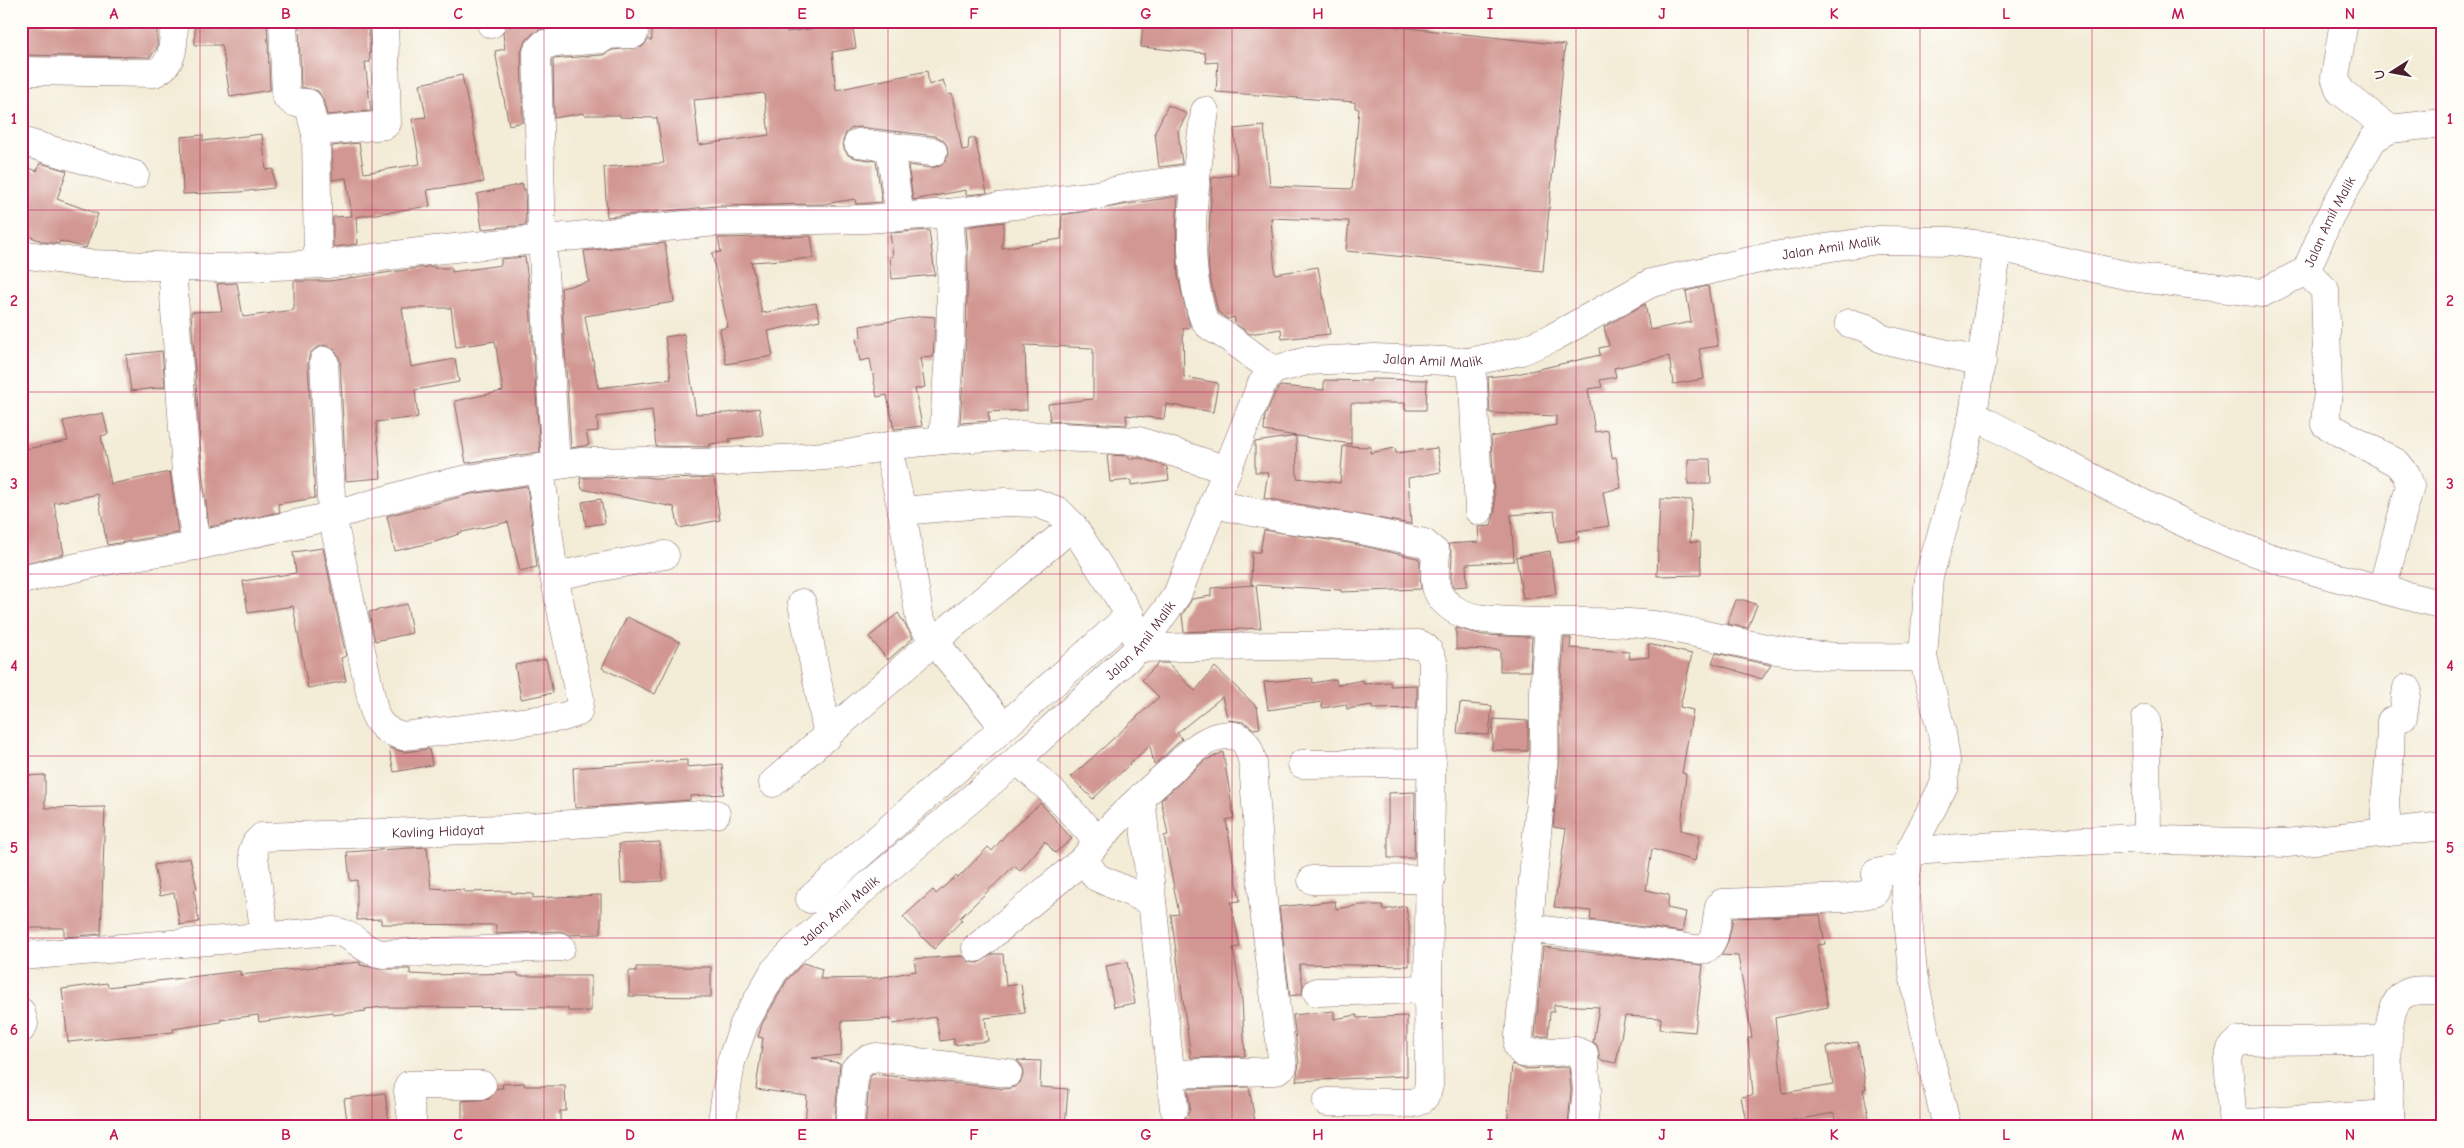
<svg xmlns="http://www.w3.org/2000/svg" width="2464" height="1148" viewBox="0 0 2464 1148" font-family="'Comic Neue',sans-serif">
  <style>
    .building { fill: #d29792; fill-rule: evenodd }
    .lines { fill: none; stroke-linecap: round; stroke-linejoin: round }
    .minor-casing { stroke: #856767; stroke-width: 29 }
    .minor { stroke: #fff; stroke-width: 28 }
    .grid { fill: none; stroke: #c2185b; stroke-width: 1; stroke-opacity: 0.55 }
    .labels { text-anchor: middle; stroke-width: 4; stroke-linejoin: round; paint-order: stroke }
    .street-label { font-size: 14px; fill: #4a1f2b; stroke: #fdfcf7 }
    .neatline { fill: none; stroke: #c2185b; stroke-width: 2 }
    .grid-label { font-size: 16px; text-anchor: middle; font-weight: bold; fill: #c2185b }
  </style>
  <rect width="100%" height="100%" fill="#fdfcf7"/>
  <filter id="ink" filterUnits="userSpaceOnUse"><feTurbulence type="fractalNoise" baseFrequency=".02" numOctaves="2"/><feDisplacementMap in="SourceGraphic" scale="10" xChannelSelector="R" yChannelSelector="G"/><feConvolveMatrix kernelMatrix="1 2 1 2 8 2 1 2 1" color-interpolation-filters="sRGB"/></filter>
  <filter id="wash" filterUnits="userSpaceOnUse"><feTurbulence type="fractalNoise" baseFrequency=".0096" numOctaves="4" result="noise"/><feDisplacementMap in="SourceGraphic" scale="20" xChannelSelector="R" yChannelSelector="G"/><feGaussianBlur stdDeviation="1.12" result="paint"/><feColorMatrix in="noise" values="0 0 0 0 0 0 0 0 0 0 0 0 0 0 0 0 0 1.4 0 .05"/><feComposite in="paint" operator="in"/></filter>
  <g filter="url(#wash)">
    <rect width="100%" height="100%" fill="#f3ecd7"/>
    <g id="blocks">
      <!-- building -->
      <g class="building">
        <path d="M195 21H267L270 90 230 97 222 45H195Z"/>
        <path d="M299 21H368L370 62H365L371 111 327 115 323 99 318 91 301 87Z"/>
        <path d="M506 21H569L570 26 542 29 532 34 525 42 521 52 523 122 509 125 495 51 505 49 503 34Z"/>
        <path d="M651 21H786L787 32 852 23 856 48 832 52 836 90 927 71 929 85 943 80 948 95 952 94 962 150 968 149 969 138H975L987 193 966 195V190L913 200 908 165 931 168 940 166 945 162 948 154 947 145 942 139 935 136 859 127 852 128 846 133 843 141 844 149 848 155 856 158 876 161 882 202 856 204 855 199 824 204 716 206 607 217 604 167 664 163 657 118 620 117V115H585L584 113 554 118 553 59 603 55 612 50 642 47 648 40H652ZM764 93 769 135 699 145 694 100Z"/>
        <path d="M1143 21 1206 25 1344 21 1565 45 1543 271 1346 251 1349 221 1271 218 1275 274 1318 267 1330 334 1282 339 1281 329 1250 334 1235 323 1234 317 1227 319 1218 312 1209 273 1208 251 1212 178 1238 174 1234 129 1264 126 1270 186 1352 189 1359 109 1355 108V102L1216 92 1218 62 1206 63 1205 53 1141 47Z"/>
        <path d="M21 24 157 26V48L150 57 21 55Z"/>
        <path d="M462 75 484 182 427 190 430 206 356 217 358 244 333 247V217L352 216 346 178 332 180V146L359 143 364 173 420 164 412 119 426 117 420 84Z"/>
        <path d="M1168 105 1187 114 1178 131 1182 164 1159 167 1155 132Z"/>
        <path d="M262 134 266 170 273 169 274 188 240 192 183 194 181 137 203 135V141Z"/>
        <path d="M40 163 67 171 57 199 98 214 86 248 60 241 59 244 44 242 21 233V165L37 171Z"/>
        <path d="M523 184V189H525L526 225 482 229 477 194Z"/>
        <path d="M1178 196 1176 228 1178 276 1190 327 1183 329 1184 377 1218 383 1213 412 1166 404 1164 419 1126 415 1127 425 1050 421 1048 404 1093 399V348L1025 345 1027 410 988 412 990 421 960 423 966 339 968 254 966 227 1004 222 1002 248 1061 239 1062 215Z"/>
        <path d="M929 230 935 275 892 279 890 257 893 256 890 233Z"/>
        <path d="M811 236 814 258 751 262 762 313 816 303 820 320 768 331 773 356 726 364 720 329 728 327 712 253 721 252 718 238Z"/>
        <path d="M665 243 674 302 585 316 598 388 671 379 665 337 684 334 696 414 727 413 759 408 763 435 729 439 730 442 710 444V447L656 446 652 410 597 417 598 431 586 432 589 445 571 448 561 288 589 282 584 251Z"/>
        <path d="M525 257 529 289 540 452 466 463 455 401 503 391 495 341 456 347 451 308H402L411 367 455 359 459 382 415 390 418 417 376 422 381 478 346 481 340 360 337 353 332 347 323 345 316 348 310 353 308 362 315 498 278 504 280 512 209 527 202 471 191 312 222 311 217 284 237 283 243 317 294 310V281H329L434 266V268H452V272L501 265V259Z"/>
        <path d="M1708 286 1718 346 1699 349 1704 379 1673 384 1669 356 1614 368 1616 377 1600 380 1602 387 1588 389 1595 432 1608 430 1612 458 1616 457 1621 488 1603 492 1609 526 1577 531 1579 539 1558 542 1554 511 1511 515 1514 561 1466 564 1467 586 1453 587 1451 578 1452 554 1448 544 1479 542 1478 527 1491 526 1495 510 1491 437 1556 425V416L1490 413 1488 377 1517 374 1600 355 1599 348 1609 346 1604 327 1645 304 1650 330 1691 322 1686 291Z"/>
        <path d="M923 316 935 317 933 357 920 358 925 387 915 389 922 426 894 429 887 395 877 397 870 359 860 361 856 338 861 337 860 326Z"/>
        <path d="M162 351 165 387 131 391 126 355Z"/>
        <path d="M1371 379 1427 380 1426 410H1405V403H1351V444L1264 431 1265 416 1275 393 1280 386 1324 390V380L1371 381Z"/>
        <path d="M103 413 108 434 101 436 111 484 170 472 178 533 107 545 98 494 54 503 64 554 21 564V450L68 441 63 421Z"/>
        <path d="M1296 436 1297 478 1340 483 1343 446 1371 447 1370 453 1395 448 1396 453 1437 448 1441 472 1408 478 1411 524 1264 498 1268 472H1255V442Z"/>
        <path d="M1107 455 1129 456V459L1140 458 1167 467 1169 480 1131 485V480L1110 482Z"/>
        <path d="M1688 459H1710L1711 484H1688Z"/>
        <path d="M647 477 659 479 714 478 720 520 679 528 674 507 582 489 580 478Z"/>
        <path d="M527 486 537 567 520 571 508 522 458 533 459 534 435 542 395 551 387 516 471 494Z"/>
        <path d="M601 499 605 523 586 526 582 502Z"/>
        <path d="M1660 499 1692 500 1690 542H1700L1701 575 1657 576Z"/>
        <path d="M1264 530 1349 543 1417 558 1420 560 1421 589 1341 592V590L1256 585 1261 628 1184 632 1182 615 1192 599 1211 596V588L1254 585 1251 584 1252 552H1260Z"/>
        <path d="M323 548 346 656 341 658 346 681 308 688 293 606 248 613 243 581 296 573 293 552Z"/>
        <path d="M1550 551 1556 594 1523 599 1516 557Z"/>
        <path d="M1736 600H1744L1757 605 1748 628 1727 624Z"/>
        <path d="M407 604 412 633 375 641 369 612Z"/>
        <path d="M898 613 913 638 888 660 869 637Z"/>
        <path d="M627 617 680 642 655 694 602 668Z"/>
        <path d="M1456 628 1483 635 1532 637 1530 671H1500V650L1456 649Z"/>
        <path d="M1564 638H1571L1570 648 1629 652 1630 659 1649 657 1648 644 1692 654 1680 707 1693 710 1682 773 1686 774 1681 830 1700 835 1695 861 1652 849 1646 890 1669 895 1667 908 1686 912 1682 932 1590 920 1591 911 1554 907 1566 829 1553 827 1560 756V692Z"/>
        <path d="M1716 653 1756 662 1771 665 1762 679 1712 663Z"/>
        <path d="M546 659 553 693 521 699 515 665Z"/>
        <path d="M1159 663H1168L1195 691 1215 667 1257 707 1260 728 1254 729 1244 722 1228 720 1222 697 1177 733 1182 739 1154 765 1150 745 1093 799 1071 777 1159 697 1142 680Z"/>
        <path d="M1312 678 1313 683 1336 679 1337 685 1363 680 1364 684 1390 682 1391 686 1417 685V708L1372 709V705L1347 709 1346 704 1322 708 1321 702 1268 710 1264 682Z"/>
        <path d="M1460 703 1492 706 1489 735 1457 733Z"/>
        <path d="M1493 719 1528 721V751L1492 750Z"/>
        <path d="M389 748 404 752 429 749 432 765 394 772Z"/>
        <path d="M1223 752 1234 818 1226 820 1240 901 1231 902 1240 947 1233 948 1242 1000 1245 1056 1191 1058 1171 915 1179 914 1164 836 1168 835 1161 800 1204 761Z"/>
        <path d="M687 760V767L722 764 724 794 690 796V800L575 808 573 768Z"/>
        <path d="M45 775V808L105 807 101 934 64 937V928H21V776Z"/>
        <path d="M1415 792 1414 858H1388V793Z"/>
        <path d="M1041 803 1072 839 1055 853 1045 841 1020 871 1014 866 960 918 962 920 934 949 903 917 933 890 936 894 956 876 958 878 988 847 992 851 1008 832Z"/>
        <path d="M660 842 663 881 621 883 619 844Z"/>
        <path d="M427 847 431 888 464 890V892L511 891V893L533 894V898L601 895V934L570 935 560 931 496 934V925L381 924V919L357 920V880L350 881 347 852Z"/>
        <path d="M190 858 197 889 194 890 199 922 180 925 174 893 160 896 154 865Z"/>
        <path d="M1335 901 1336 909 1360 905H1383V910L1406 906 1409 926V966L1299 964 1303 986 1302 994 1290 996 1279 907Z"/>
        <path d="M1820 915 1825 944 1817 945 1828 1007 1775 1018 1783 1093 1833 1085 1827 1047 1858 1042 1866 1089H1863L1871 1127H1838L1834 1113 1778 1123V1127H1747L1741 1097 1753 1095 1748 1038H1752L1738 956 1721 955 1728 942 1733 918Z"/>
        <path d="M1543 947 1703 965 1695 1032 1660 1029 1661 1018 1625 1016 1616 1063 1600 1060 1597 1045 1593 1042 1599 1007 1554 1005V1012H1550L1548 1036 1535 1037Z"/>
        <path d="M993 954H1003L1006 986 1021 984 1025 1013 985 1018 988 1041 954 1045V1039L940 1041 936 1017 893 1024 891 1019 842 1021 841 1055 812 1058 840 1063 834 1127H805L807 1096 756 1089 763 1038 758 1037 762 1024 787 980 803 963 822 969 820 979 879 978 916 971 914 959 963 956 970 962 978 963Z"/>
        <path d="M360 962V965L380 969H410V974L431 975 518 973V976H591V1011H568V1008L384 1007 365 1009 366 1011 333 1015 332 1012 259 1022 258 1015 220 1020 221 1022 173 1029 174 1032 68 1042 62 989 107 983 108 987 240 971V975Z"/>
        <path d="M1127 962 1135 1003 1114 1007 1106 966Z"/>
        <path d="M636 967H711V997L629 996V971H636Z"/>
        <path d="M1334 1011V1019L1357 1015V1018L1407 1016V1076L1296 1081 1299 1064 1293 1015Z"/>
        <path d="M1017 1060 1041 1061 1040 1087 1068 1089 1065 1127H865L870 1077 873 1074 1007 1089 1015 1087 1020 1083 1023 1075 1022 1066Z"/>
        <path d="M1512 1064 1524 1069 1569 1067 1571 1090 1568 1127H1507Z"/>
        <path d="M524 1083 525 1086H565L566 1111H560V1127L462 1126V1101L489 1099 497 1088H503L502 1084Z"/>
        <path d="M1249 1087 1255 1121 1219 1127H1184L1183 1120 1188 1115 1190 1107 1188 1089Z"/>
        <path d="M385 1093 389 1122 348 1127 344 1099Z"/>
      </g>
    </g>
  </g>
  <g filter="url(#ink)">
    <use href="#blocks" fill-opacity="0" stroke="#856767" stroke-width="1"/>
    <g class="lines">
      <!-- minor casing -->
      <g class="minor-casing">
        <g id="minor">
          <path d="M283 21 286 96 293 102 308 103 316 134"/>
          <path d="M490 21 491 24"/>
          <path d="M2344 21 2335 77 2340 91 2390 129"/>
          <path d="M603 35 634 34"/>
          <path d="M21 71 154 73C176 64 173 42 174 21"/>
          <path d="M1205 111C1197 172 1184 237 1198 298 1200 305 1201 315 1205 321 1209 328 1219 331 1226 336 1242 346 1257 359 1273 370"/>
          <path d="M21 141 135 175"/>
          <path d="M858 143 933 152"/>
          <path d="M890 147 900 217"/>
          <path d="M949 213 1097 195 1137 186 1196 178"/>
          <path d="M21 254 90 264 218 268 327 264 435 250 716 222 866 219 949 213 952 254 950 339 943 440"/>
          <path d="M318 264 316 134 323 131 385 125 387 123 384 21"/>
          <path d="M172 266 186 473 196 546"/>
          <path d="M2306 271 2325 290 2328 390 2325 424 2397 463 2406 474 2410 486 2382 589"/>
          <path d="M1849 323 1867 328 1882 339 1982 362"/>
          <path d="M324 361 332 516 375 715C381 728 389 732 403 736L563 717 578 712 580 699 554 576 540 468"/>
          <path d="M1469 362 1473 382 1479 511"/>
          <path d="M1973 415C2063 462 2154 514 2249 550 2312 573 2378 588 2443 605"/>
          <path d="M556 465 542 238 537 52 544 44 602 39 605 21"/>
          <path d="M892 465 902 511 1005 502 1036 503 1058 511 1073 526 1130 615 1139 648 1419 644C1428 647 1430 653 1433 661L1428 989 1429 1085C1427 1095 1425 1100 1414 1103L1327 1102"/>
          <path d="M1214 504 1287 519 1352 528 1424 543 1436 553C1434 580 1431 596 1457 611 1473 620 1495 620 1513 621 1559 624 1607 619 1653 625 1700 632 1747 646 1795 653 1837 659 1881 657 1923 657"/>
          <path d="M1073 526 934 641 1004 727 1130 615"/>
          <path d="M554 576 665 555"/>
          <path d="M21 580 105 561 196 546 332 516 423 489 468 479 580 462 647 461 704 463 801 458 847 454 894 445 943 440 1020 435 1139 441 1227 470"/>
          <path d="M802 603 828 736"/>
          <path d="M1549 623 1544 691V755L1518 1047 1523 1053 1576 1051 1584 1054 1587 1090 1583 1127"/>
          <path d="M2146 719 2147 840"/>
          <path d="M1017 760 1056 795 1097 840"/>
          <path d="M1302 764 1432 763"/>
          <path d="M773 783 934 641 920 620 902 511"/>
          <path d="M1141 797 1174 1108"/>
          <path d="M2387 832 2385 801 2390 753 2391 721 2403 717 2407 688"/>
          <path d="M1910 851 2118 839 2287 843 2443 826"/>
          <path d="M1312 880 1431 879"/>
          <path d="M810 899 1004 727"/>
          <path d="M1152 902 1096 877 1084 859C1109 825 1141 797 1173 769 1184 759 1195 746 1209 740 1216 736 1227 734 1235 736 1247 738 1250 753 1253 763L1263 901 1283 1066 1275 1071 1171 1074"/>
          <path d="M1528 928 1703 950C1717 945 1716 920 1719 906L1722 903 1846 898 1874 893 1876 890V873L1907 867"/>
          <path id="s1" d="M265 936 253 850 256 843 262 837 500 829 716 814"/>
          <path d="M976 948 1084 859"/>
          <path d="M21 956 333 931C356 934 361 951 383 954L561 947"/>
          <path d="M1317 992 1428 989"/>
          <path d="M21 1012 24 1024 21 1029"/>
          <path d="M2233 1124 2390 1114"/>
          <path d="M413 1127 408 1091 409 1085H482"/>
          <path id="s2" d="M721 1127 731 1062 744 1024 774 971 794 950 825 922 1017 760 1139 648 1177 595 1261 385 1273 370 1307 361 1375 358 1469 362 1521 351 1552 338 1651 283 1773 256 1878 240 1949 241 1998 247 2139 278 2262 293 2306 271 2330 216 2373 139 2390 129 2443 123"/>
          <path d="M849 1127 855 1069 866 1060 876 1057 1008 1073"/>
          <path d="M1947 1127 1932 1065 1913 974 1905 883 1910 851 1944 785 1946 760 1942 733 1923 657 1929 576 1956 485 1973 415 1998 247"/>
          <path d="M2233 1127 2228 1059 2231 1049 2239 1041 2387 1040"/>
          <path d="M2391 1127C2389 1100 2380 1013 2402 996 2413 987 2430 991 2443 991"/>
        </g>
      </g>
      <!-- minor -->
      <use href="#minor" class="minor"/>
    </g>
  </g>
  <!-- grid -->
  <path class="grid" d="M200 21V1127M372 21V1127M544 21V1127M716 21V1127M888 21V1127M1060 21V1127M1232 21V1127M1404 21V1127M1576 21V1127M1748 21V1127M1920 21V1127M2092 21V1127M2264 21V1127M21 210H2443M21 392H2443M21 574H2443M21 756H2443M21 938H2443"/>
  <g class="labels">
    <!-- street labels -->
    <g class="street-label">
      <text dy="5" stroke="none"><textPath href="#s2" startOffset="2086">Jalan Amil Malik</textPath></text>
      <text dy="5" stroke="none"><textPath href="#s2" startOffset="1546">Jalan Amil Malik</textPath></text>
      <text dy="5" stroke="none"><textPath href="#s2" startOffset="1126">Jalan Amil Malik</textPath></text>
      <text dy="5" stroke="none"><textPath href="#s2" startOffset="661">Jalan Amil Malik</textPath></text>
      <text dy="5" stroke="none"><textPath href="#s1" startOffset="279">Kavling Hidayat</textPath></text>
      <text dy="5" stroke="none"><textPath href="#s2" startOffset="256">Jalan Amil Malik</textPath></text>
    </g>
  </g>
  <!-- margin -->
  <rect width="2464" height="1148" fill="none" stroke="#fdfcf7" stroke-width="55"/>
  <!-- north arrow -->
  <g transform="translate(2392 72) rotate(259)" stroke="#fdfcf7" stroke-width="4" paint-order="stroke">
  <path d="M0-4L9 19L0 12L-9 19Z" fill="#4a1f2b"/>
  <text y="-8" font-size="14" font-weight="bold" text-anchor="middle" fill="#4a1f2b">U</text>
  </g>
  <rect x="28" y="28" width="2408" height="1092" class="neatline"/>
  <g class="grid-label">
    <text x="114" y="19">A</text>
    <text x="286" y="19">B</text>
    <text x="458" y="19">C</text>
    <text x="630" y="19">D</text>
    <text x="802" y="19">E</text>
    <text x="974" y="19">F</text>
    <text x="1146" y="19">G</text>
    <text x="1318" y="19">H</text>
    <text x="1490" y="19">I</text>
    <text x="1662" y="19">J</text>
    <text x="1834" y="19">K</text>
    <text x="2006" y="19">L</text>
    <text x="2178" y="19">M</text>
    <text x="2350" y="19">N</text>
    <text x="14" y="124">1</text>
    <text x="2450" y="124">1</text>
    <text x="14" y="306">2</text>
    <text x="2450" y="306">2</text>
    <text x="14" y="489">3</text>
    <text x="2450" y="489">3</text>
    <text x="14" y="671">4</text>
    <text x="2450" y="671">4</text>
    <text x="14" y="853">5</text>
    <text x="2450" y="853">5</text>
    <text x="14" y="1035">6</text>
    <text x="2450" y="1035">6</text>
    <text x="114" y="1140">A</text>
    <text x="286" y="1140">B</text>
    <text x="458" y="1140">C</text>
    <text x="630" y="1140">D</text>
    <text x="802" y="1140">E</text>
    <text x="974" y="1140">F</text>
    <text x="1146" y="1140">G</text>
    <text x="1318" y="1140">H</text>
    <text x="1490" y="1140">I</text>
    <text x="1662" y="1140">J</text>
    <text x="1834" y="1140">K</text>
    <text x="2006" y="1140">L</text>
    <text x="2178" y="1140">M</text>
    <text x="2350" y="1140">N</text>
  </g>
</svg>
